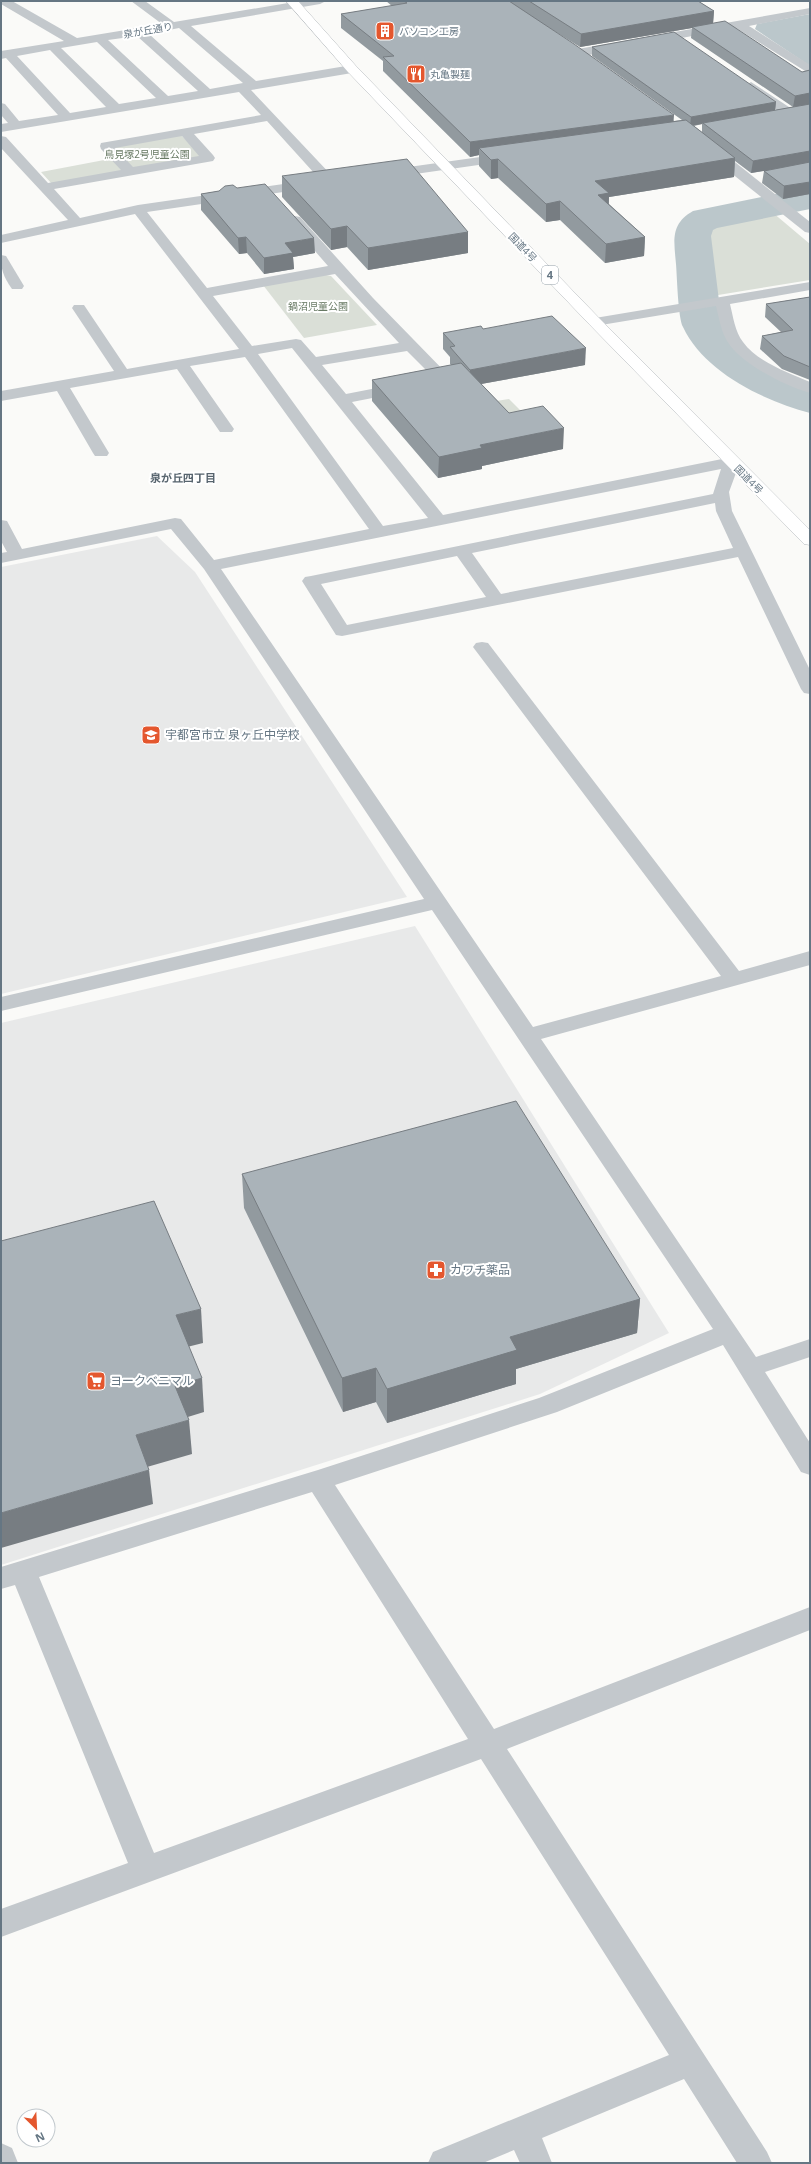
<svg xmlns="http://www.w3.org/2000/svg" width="811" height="2164" viewBox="0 0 811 2164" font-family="'Open Sans','Noto Sans JP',sans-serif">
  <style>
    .built { fill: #e8e9e9 }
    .green { fill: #dadfd7 }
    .water { fill: #bbc7cb }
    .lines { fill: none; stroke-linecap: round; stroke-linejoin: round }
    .river { fill: #bbc7cb; fill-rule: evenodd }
    .highway-casing { stroke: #b4b9bd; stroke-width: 1 }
    .minor { fill: #c3c8cc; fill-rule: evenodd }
    .highway { fill: #fff; fill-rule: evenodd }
    .wall { fill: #929a9f; fill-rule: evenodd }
    .shaded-wall { fill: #777d82 }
    .building { fill: #aab3b9; stroke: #777d82 }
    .labels { text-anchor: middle; stroke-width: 4; stroke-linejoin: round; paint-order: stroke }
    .far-street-label { font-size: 10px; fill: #657683; stroke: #fff }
    .far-poi-label { font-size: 10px; fill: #657683; stroke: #fff; text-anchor: start }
    .far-park-label { font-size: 10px; fill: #687a64; stroke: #fff }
    .shield { fill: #fff; stroke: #939fa8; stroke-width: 1 }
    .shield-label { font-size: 11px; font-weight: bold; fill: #657683 }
    .far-neighbourhood-label { font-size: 11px; font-weight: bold; fill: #57646e; stroke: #fff }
    .poi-label { font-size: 12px; fill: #657683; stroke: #fff; text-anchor: start }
  </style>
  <rect width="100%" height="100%" fill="#fafaf8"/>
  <!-- built -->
  <g class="built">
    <path d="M157 536 195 572 407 897 1 994V567Z"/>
    <path d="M415 926 669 1333 540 1394 1 1565V1023Z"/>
  </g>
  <!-- green -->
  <g class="green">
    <path d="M181 135 202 157 52 184 41 172 120 157 111 147Z"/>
    <path d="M772 212 810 244V280L712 296 702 232 704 228 717 222Z"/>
    <path d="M321 274 331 276 377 325 304 338 263 285Z"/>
    <path d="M509 399 531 421 501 427 496 401Z"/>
  </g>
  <!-- water -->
  <g class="water">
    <path d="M810 14V66L755 29 757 24Z"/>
    <path d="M755 207 758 210C743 213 704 217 696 229L702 293H695L688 231C696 213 736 211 755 207Z"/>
    <path d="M702 318H708C722 366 768 380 810 398V402C769 384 713 367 702 318Z"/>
  </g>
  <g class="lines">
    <!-- river -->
    <path class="river" d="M810 187V209L717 228 713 230 711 236 722 325 734 342 768 366 810 385V413C764 401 704 372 683 327 678 318 677 276 676 264 674 241 670 224 693 211Z"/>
    <!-- highway casing -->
    <g class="highway-casing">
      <path id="highway" d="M286 1H298L356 66 600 319 810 530V545L804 544 590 325 348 72Z"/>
    </g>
    <!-- minor -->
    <g class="minor">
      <path d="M1 1H12L77 38 162 24 131 1H145L174 22 300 1H326L320 4 191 26 256 81 352 65 356 66 358 69 356 72 352 73 251 90 334 178 336 181 334 184H324L267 121 194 134 213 155 215 158 213 161 54 189 80 218 138 205 311 180 316 181 318 184 316 187 311 188 147 212 207 288 328 266 288 220 295 216 300 217 373 298 452 379 449 382 444 384 352 402 443 515 732 457 738 459 740 462 729 492 732 511 810 670V694L804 693 801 689 738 557 342 636 336 635 302 581 305 577 311 576 713 494 721 469 221 569 533 1027 721 976 476 651 473 647 476 643 482 642 488 643 739 971 810 951V965L541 1039 756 1357 810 1339V1357L765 1372 810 1443V1475L801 1472 723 1345 557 1412 335 1485 494 1729 810 1607V1630L507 1749 767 2152 772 2163H737L684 2079 542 2138 552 2163H520L514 2150 483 2163H428L433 2152 669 2055 481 1759 1 1937V1909L128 1863 15 1585 1 1589V1567L318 1470 539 1398 713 1329 432 910 1 1011V997L424 899 204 569 171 529 1 563V553L7 552 1 541V520L7 521 22 549 175 518 181 519 214 560 369 529 245 357 190 366 234 429 232 432H220L177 369 70 388 109 453 107 456H95L93 453 57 391 1 401V391L114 371 72 308 74 305H84L127 369 239 349 135 214 1 243V235L68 220 1 148V136L6 137 48 183 121 170 101 149 100 146 101 143 261 115 239 92 1 132V124L8 123 1 115V103L5 104 19 121 58 115 6 58 1 59V51L64 41 1 4ZM179 28 243 83 210 89 149 34ZM137 36 198 91 168 96 108 40ZM97 42 156 98 119 104 61 48ZM50 50 106 107 70 113 17 56ZM182 136 199 156 133 167 115 148ZM335 274 399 343 316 357 301 340 296 339 252 346 213 296ZM292 348 428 518 383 526 258 354ZM407 351 433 377 346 394 322 365ZM715 503 716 511 733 548 501 594 472 553ZM457 556 486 597 347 625 321 584ZM312 1492 468 1739 154 1853 39 1577Z"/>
      <path d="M810 8V14L749 26 810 65V74L736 28 578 57 572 53 578 49Z"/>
      <path d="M751 82 795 111 797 114 795 117H787L747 89 745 86Z"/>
      <path d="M711 146 716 147 810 222V233L805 232 706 153 705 150 706 147Z"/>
      <path d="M509 153 516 157 514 160 387 178 380 174 387 170Z"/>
      <path d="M1 255 6 256 24 286 22 289H12C3 276 1 270 1 255Z"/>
      <path d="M810 282V290L730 304C733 316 735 332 743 342 757 362 789 373 810 382V393C785 386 741 364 727 341 721 331 719 318 716 306L595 326 590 325 588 322 590 319 595 318Z"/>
      <path d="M1 2143 12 2148 18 2163H1Z"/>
    </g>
    <!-- highway -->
    <use href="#highway" class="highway"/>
  </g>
  <!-- wall -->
  <g class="wall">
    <path d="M386 1H698L714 11 713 23 802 72 810 70V194L783 199 762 183 764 171 751 173 735 161 734 177 609 197V204L645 237 644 256 605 263 560 220 546 222 498 178 491 179 479 166V155L470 157 383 71V61L341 28V14L392 6ZM543 24 580 47 692 28 691 38 793 107 775 110 776 102 592 47V56L682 120 674 121ZM702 124V132L694 126Z"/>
    <path d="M282 176 468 232V253L368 270 347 247 331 250 282 197Z"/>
    <path d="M237 188 315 253 293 257 294 269 264 274 247 253 239 254 201 210V194Z"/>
    <path d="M810 297V380L782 369 760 349 762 336 781 332 765 317 766 304Z"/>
    <path d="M483 329 585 365 481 384 509 413 563 449 482 466V469L438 478 372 401V380L451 365 450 364V357L443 349V333Z"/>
    <path d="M242 1174 640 1299 637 1333 516 1369V1384L387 1423 376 1402 343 1412 244 1208Z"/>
  </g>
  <!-- shaded-wall -->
  <g class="shaded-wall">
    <path d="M714 11 713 24 692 27V28L580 47 581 34Z"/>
    <path d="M810 93V105L793 107 795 96Z"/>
    <path d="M776 102 775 111 703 123 702 124 690 126 691 117Z"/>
    <path d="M674 115 673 129 479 148V155L470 157V142Z"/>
    <path d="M810 151V163L751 173 753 161Z"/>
    <path d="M735 158 734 177 609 197 608 211 597 213 595 181Z"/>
    <path d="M498 159V178L491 179V160Z"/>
    <path d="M810 182V194L783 199 784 186Z"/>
    <path d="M560 201V220L546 222V204Z"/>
    <path d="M347 226V247L331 250V229Z"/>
    <path d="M468 232V253L368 270V248Z"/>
    <path d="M246 237 247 253 239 254 238 238Z"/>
    <path d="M645 237 644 256 605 263 606 244Z"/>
    <path d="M314 238 315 253 293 257 294 269 264 274V258L285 243Z"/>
    <path d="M586 348 585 365 470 386V370Z"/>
    <path d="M564 428 563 449 482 466V469L438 478 439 457 480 445Z"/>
    <path d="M640 1299 637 1333 516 1369V1384L387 1423V1389L510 1337Z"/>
    <path d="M201 1309 203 1343 179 1349 176 1315Z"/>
    <path d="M376 1368V1402L343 1412 342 1378Z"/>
    <path d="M202 1378 204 1412 178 1420 175 1386Z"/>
    <path d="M189 1420 192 1454 140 1469 136 1435Z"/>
    <path d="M149 1470 153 1504 1 1548V1513Z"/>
  </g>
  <!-- building -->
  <g class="building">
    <path d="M404 1H509L574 44 674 115 470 142 383 57 394 56 341 14 407 3Z"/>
    <path d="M529 1H698L714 11 581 34Z"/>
    <path d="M725 21 802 72 810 70V93L795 96 692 27Z"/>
    <path d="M674 32 776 102 691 117 592 47Z"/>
    <path d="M810 104V151L753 161 703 123Z"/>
    <path d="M686 120 735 158 595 181 609 193 598 195 645 237 606 244 560 201 546 204 498 159 491 160 479 148Z"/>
    <path d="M407 159 468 232 368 248 347 226 331 229 282 176Z"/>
    <path d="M810 162V182L784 186 764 171Z"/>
    <path d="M265 184 314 238 285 243 293 253 264 258 246 237 238 238 201 194 219 191 225 186 233 185 237 188Z"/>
    <path d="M810 297V367L784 356 762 336 793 330 766 304Z"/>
    <path d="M552 316 586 348 470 370 450 347 455 346 443 333 481 326 483 329Z"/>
    <path d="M461 363 509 413 543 406 564 428 480 445 482 448 439 457 372 380Z"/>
    <path d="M516 1101 640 1299 510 1337 517 1350 387 1389 376 1368 342 1378 242 1174Z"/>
    <path d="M154 1201 201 1309 176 1315 202 1378 175 1386 189 1420 136 1435 149 1470 1 1513V1241Z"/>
  </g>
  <!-- icons -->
  <defs>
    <g id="building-square" transform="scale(1)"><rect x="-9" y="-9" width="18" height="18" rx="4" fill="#e4572e" stroke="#fff"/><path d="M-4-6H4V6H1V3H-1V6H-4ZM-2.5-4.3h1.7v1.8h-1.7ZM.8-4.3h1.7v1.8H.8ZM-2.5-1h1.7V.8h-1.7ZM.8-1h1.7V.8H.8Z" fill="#fff"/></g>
    <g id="restaurant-square" transform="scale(1)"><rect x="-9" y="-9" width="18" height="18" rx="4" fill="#e4572e" stroke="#fff"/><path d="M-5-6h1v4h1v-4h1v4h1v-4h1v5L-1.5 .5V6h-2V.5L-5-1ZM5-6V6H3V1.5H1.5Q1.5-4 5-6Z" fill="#fff"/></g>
    <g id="school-square" transform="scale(1)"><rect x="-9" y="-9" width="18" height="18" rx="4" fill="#e4572e" stroke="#fff"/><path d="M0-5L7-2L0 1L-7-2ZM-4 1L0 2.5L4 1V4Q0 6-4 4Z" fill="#fff"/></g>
    <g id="pharmacy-square" transform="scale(1)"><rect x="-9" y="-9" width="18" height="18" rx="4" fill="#e4572e" stroke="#fff"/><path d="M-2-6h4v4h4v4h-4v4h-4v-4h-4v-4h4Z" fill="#fff"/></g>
    <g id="supermarket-square" transform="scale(1)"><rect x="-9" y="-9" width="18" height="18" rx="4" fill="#e4572e" stroke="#fff"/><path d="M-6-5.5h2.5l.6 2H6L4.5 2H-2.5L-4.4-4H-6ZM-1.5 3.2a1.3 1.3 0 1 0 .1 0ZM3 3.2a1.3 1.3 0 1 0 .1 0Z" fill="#fff"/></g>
  </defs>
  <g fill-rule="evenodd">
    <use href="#building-square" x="385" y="31"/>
    <use href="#restaurant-square" x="416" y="74"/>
    <use href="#school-square" x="151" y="735"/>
    <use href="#pharmacy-square" x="436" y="1270"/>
    <use href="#supermarket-square" x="96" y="1381"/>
  </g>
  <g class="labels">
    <!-- far-street labels -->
    <g class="far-street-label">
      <text transform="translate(148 30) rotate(-10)" y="4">泉が丘通り</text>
      <text transform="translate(523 247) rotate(46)" y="4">国道4号</text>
      <text transform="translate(749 479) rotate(45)" y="4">国道4号</text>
    </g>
    <!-- far-poi labels -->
    <g class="far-poi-label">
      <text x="399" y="35">パソコン工房</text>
      <text x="430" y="78">丸亀製麺</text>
    </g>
    <!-- far-park labels -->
    <g class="far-park-label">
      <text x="147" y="158">鳥見塚2号児童公園</text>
      <text x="318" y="310">鍋沼児童公園</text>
    </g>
    <!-- shield labels -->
    <rect class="shield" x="542" y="266" width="16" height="18" rx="3"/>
    <g class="shield-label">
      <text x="550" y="279">4</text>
    </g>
    <!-- far-neighbourhood labels -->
    <g class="far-neighbourhood-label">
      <text x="183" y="482">泉が丘四丁目</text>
    </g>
    <!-- poi labels -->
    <g class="poi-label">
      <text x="165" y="739">宇都宮市立 泉ヶ丘中学校</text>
      <text x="450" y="1274">カワチ薬品</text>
      <text x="110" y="1385">ヨークベニマル</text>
    </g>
  </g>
  <!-- border -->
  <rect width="811" height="2164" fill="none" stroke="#657683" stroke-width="4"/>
  <!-- north arrow -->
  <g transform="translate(36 2128) rotate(156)"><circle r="19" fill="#ffffff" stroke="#c1c8cd"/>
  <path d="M0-3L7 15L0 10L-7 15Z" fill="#e4572e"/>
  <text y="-6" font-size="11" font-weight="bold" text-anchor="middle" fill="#657683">N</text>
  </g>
</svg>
